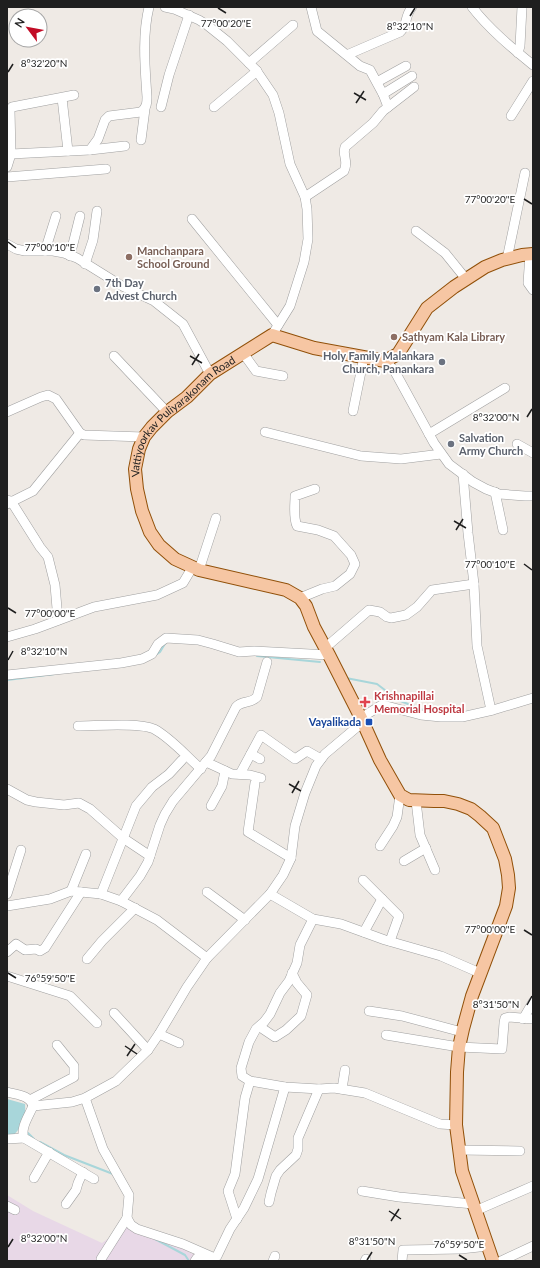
<svg xmlns="http://www.w3.org/2000/svg" width="540" height="1268" viewBox="0 0 540 1268" font-family="Lato,sans-serif">
  <style>
    .industrial { fill: #e8d8e7 }
    .water { fill: #a8d6da }
    .lines { fill: none; stroke-linecap: round; stroke-linejoin: round }
    .stream { stroke: #a8d6da; stroke-width: 2 }
    .minor-casing { stroke: #a0a0a0; stroke-width: 10 }
    .major-casing { stroke: #915009; stroke-width: 14 }
    .minor { stroke: #fff; stroke-width: 9 }
    .major { stroke: #f6c6a3; stroke-width: 12 }
    .ticks { fill: none; stroke: #1f1f1f; stroke-width: 1.5 }
    .education-dot { fill: #8d6e63; stroke: #fff; stroke-width: 1.5 }
    .worship-dot { fill: #6b7280; stroke: #fff; stroke-width: 1.5 }
    .health-dot { fill: #e0444e; stroke: #fff; stroke-width: 1.5 }
    .transit-dot { fill: #1a4fb4; stroke: #fff; stroke-width: 1.5 }
    .labels { text-anchor: middle; stroke-width: 3.5; stroke-linejoin: round; paint-order: stroke }
    .education-label { font-size: 11px; font-weight: bold; fill: #785e54; stroke: #fff; text-anchor: start }
    .worship-label { font-size: 11px; font-weight: bold; fill: #5b616d; stroke: #fff; text-anchor: start }
    .street-label { font-size: 11px; fill: #1f1f1f; stroke: #fff }
    .health-label { font-size: 11px; font-weight: bold; fill: #be3a42; stroke: #fff; text-anchor: start }
    .transit-label { font-size: 11px; font-weight: bold; fill: #164399; stroke: #fff; text-anchor: end }
    .ticks-label { font-size: 10px; text-anchor: middle; fill: #1f1f1f; stroke: #fff; stroke-width: 3.5; stroke-linejoin: round; paint-order: stroke }
  </style>
  <rect width="100%" height="100%" fill="#efeae5"/>
  <!-- industrial -->
  <path class="industrial" d="M7 1195 33 1211 102 1243 130 1223 195 1255 193 1261H7Z"/>
  <!-- water -->
  <path class="water" d="M7 1099 25 1104C26 1119 23 1125 13 1136L7 1135Z"/>
  <g class="lines">
    <!-- stream -->
    <g class="stream">
      <path d="M157 654 160 652 166 642"/>
      <path d="M257 656 320 662"/>
      <path d="M346 678 377 684 398 700 423 710 448 713"/>
      <path d="M7 680 55 674"/>
      <path d="M28 1133 34 1139"/>
      <path d="M40 1142 64 1155 113 1174"/>
      <path d="M155 1239 185 1255 189 1261"/>
    </g>
    <!-- minor casing -->
    <g class="minor-casing">
      <g id="minor">
        <path d="M165 7 174 9 199 20 207 25 227 41 256 70 273 95 279 113 290 164 305 197 307 209 308 239 304 262 290 306 272 335"/>
        <path d="M311 7 317 31 360 66 370 70 383 94 388 107"/>
        <path d="M472 7C489 29 512 48 533 65"/>
        <path d="M518 53 520 46 522 7"/>
        <path d="M349 54 400 32C408 25 404 17 412 7"/>
        <path d="M249 63 293 25"/>
        <path d="M377 82 406 66"/>
        <path d="M383 94 412 76"/>
        <path d="M62 98 68 151"/>
        <path d="M161 107 169 75 189 15"/>
        <path d="M214 107 257 71"/>
        <path d="M511 116 533 81"/>
        <path d="M141 140 145 109"/>
        <path d="M90 150 125 146"/>
        <path d="M11 154 90 150 98 139 105 120 109 116 141 112C147 107 147 103 147 97 145 67 142 36 149 7"/>
        <path d="M7 167 11 154 10 110 12 107 74 95"/>
        <path d="M7 177 106 169"/>
        <path d="M305 197 344 171C349 161 342 156 345 147L373 123 383 111 414 87"/>
        <path d="M192 219 278 325"/>
        <path d="M416 231 445 253 466 279"/>
        <path d="M7 244 16 249 25 251H53L64 253 77 258 122 286 154 301 183 324 210 374"/>
        <path d="M45 251 56 216"/>
        <path d="M530 254 528 283 533 290"/>
        <path d="M70 256 80 216"/>
        <path d="M507 259 525 173"/>
        <path d="M85 264 93 240 97 211"/>
        <path d="M243 353 256 371 283 376"/>
        <path d="M114 356 167 412"/>
        <path d="M385 361 394 370 434 443 449 464 473 482 486 489 499 494 525 496H533"/>
        <path d="M353 411 364 357"/>
        <path d="M7 412 41 397 48 395 56 399 80 433 84 435 144 437"/>
        <path d="M265 432 361 456 401 459 441 454"/>
        <path d="M429 434 505 388"/>
        <path d="M517 444 533 453"/>
        <path d="M463 474 468 533 474 584 477 646 491 710"/>
        <path d="M495 492 503 530"/>
        <path d="M7 500 11 501 40 547 48 557 55 585 58 620"/>
        <path d="M7 504 33 491 80 433"/>
        <path d="M199 570 216 518"/>
        <path d="M300 598 322 589 335 586 350 574 355 564 351 555 334 536 318 530 297 526C293 517 295 506 295 496L315 489"/>
        <path d="M7 637 35 629 94 607 157 595 183 583 192 568"/>
        <path d="M325 648 369 610 380 612 387 617 391 618 406 615 417 607 432 590 474 584"/>
        <path d="M7 675 121 663 142 659 152 654 158 644 166 638 198 640 213 644 239 652 254 651 329 655"/>
        <path d="M361 718 380 706 383 705 421 715 441 717H462L493 710 533 698"/>
        <path d="M78 726C96 726 139 722 154 729 171 738 186 756 201 769"/>
        <path d="M251 754 260 759"/>
        <path d="M206 762 232 774 250 775 261 778"/>
        <path d="M240 774 261 735 295 759 307 751 321 759"/>
        <path d="M255 783 248 832 291 858"/>
        <path d="M7 789 27 800 36 802 64 805 79 803 90 809 123 838 150 856"/>
        <path d="M416 801 420 835 435 870"/>
        <path d="M211 806 222 786 225 771"/>
        <path d="M380 846 393 826 397 817 400 795"/>
        <path d="M404 861 426 848"/>
        <path d="M363 880 399 916 390 941"/>
        <path d="M71 891 86 854"/>
        <path d="M207 892 245 920"/>
        <path d="M7 894 21 850"/>
        <path d="M101 894 136 806 152 787 169 774 182 760"/>
        <path d="M270 894 283 875 291 858 295 826 305 793 316 766 325 754 363 722"/>
        <path d="M121 901 140 876 148 862 160 825 165 814 173 801 211 756 236 707C242 700 251 704 257 697L267 662"/>
        <path d="M7 906 50 899 71 891 101 894 121 901 157 920 207 958 270 894 313 919 341 924 385 940 441 956 480 973"/>
        <path d="M313 919 300 945 297 963 289 981 280 993 270 1014 264 1022 256 1029 249 1042 241 1068 242 1076 250 1081 285 1087 319 1089 334 1088 365 1093 440 1124 456 1125"/>
        <path d="M364 932 382 899"/>
        <path d="M7 952 16 944 25 950 36 949 40 951 45 948 81 892"/>
        <path d="M87 959 102 941 135 908"/>
        <path d="M7 976 70 996 97 1023"/>
        <path d="M369 1011 402 1016 462 1032"/>
        <path d="M114 1013 148 1050"/>
        <path d="M523 1019 533 1002"/>
        <path d="M260 1026 263 1029 275 1037 286 1030 301 1016 307 995 297 983 292 973"/>
        <path d="M159 1034 179 1043"/>
        <path d="M386 1035 459 1047 502 1049 504 1023 505 1018 509 1017 533 1019"/>
        <path d="M342 1089 345 1070"/>
        <path d="M7 1092C17 1095 30 1095 33 1106L72 1102 85 1098 116 1081 148 1050 159 1034 187 987 207 958"/>
        <path d="M85 1098 103 1149 129 1195 127 1218 131 1225 137 1229 183 1244 215 1258"/>
        <path d="M30 1100 74 1077V1066L57 1045"/>
        <path d="M33 1106C29 1116 20 1128 24 1138L94 1179"/>
        <path d="M7 1139 24 1138"/>
        <path d="M459 1150 520 1151"/>
        <path d="M34 1178 49 1152"/>
        <path d="M362 1191 399 1197 473 1204"/>
        <path d="M269 1202 271 1193 276 1176 280 1170 296 1155 298 1149V1138L319 1089"/>
        <path d="M66 1204 76 1190 78 1183 83 1172"/>
        <path d="M7 1206 15 1210"/>
        <path d="M475 1211 533 1186"/>
        <path d="M237 1219 228 1191 235 1174 245 1098 250 1081"/>
        <path d="M101 1259 127 1218"/>
        <path d="M195 1261 197 1258 199 1257 206 1261"/>
        <path d="M212 1261 217 1256 230 1229 244 1208 258 1179 285 1087"/>
        <path d="M273 1261 275 1256"/>
        <path d="M365 1261 366 1259"/>
        <path d="M402 1261 403 1250 461 1249 488 1246"/>
        <path d="M501 1261 533 1246"/>
      </g>
    </g>
    <!-- major casing -->
    <g class="major-casing">
      <g id="major">
        <path id="s1" d="M493 1261 462 1171 456 1125 457 1072 459 1047 463 1029 472 996 506 906 509 888 508 875 505 859 493 828 480 816 471 809 458 804 444 801H434L409 800 400 795 380 760 361 718 329 655 314 627 306 606 300 598 286 590 199 570 175 559 159 545 150 532 142 511 137 489 135 469 139 449 144 437 152 427 167 412 187 397 210 374 272 335 314 348 385 361 398 354 427 308 454 287 485 267 502 260 522 255 533 254"/>
      </g>
    </g>
    <!-- minor -->
    <use href="#minor" class="minor"/>
    <!-- major -->
    <use href="#major" class="major"/>
  </g>
  <!-- ticks -->
  <path class="ticks" d="M218 8 226 13M410 16 415 8M8 72 13 64M354 93 366 100M356 103 364 91M524 199 532 204M8 242 16 248M190 356 202 363M192 365 199 354M527 417 532 409M454 521 466 528M456 530 463 519M524 564 532 570M8 608 16 613M8 660 13 651M289 784 301 791M292 793 299 781M524 930 532 935M8 973 16 978M527 1005 532 996M125 1046 137 1054M127 1056 135 1044M389 1211 401 1219M391 1221 399 1209M8 1247 13 1239M459 1255 467 1260M367 1260 372 1252"/>
  <!-- markers -->
  <g class="education-dot">
    <circle cx="129" cy="257" r="4"/>
    <circle cx="394" cy="337" r="4"/>
  </g>
  <g class="worship-dot">
    <circle cx="97" cy="289" r="4"/>
    <circle cx="442" cy="362" r="4"/>
    <circle cx="451" cy="444" r="4"/>
  </g>
  <path class="health-dot" d="M363 696h4v4h4v4h-4v4h-4v-4h-4v-4h4z"/>
  <rect class="transit-dot" x="365" y="718" width="8" height="8" rx="2"/>
  <g class="labels">
    <!-- education labels -->
    <g class="education-label">
      <text x="137" y="255">Manchanpara<tspan x="137" dy="13">School Ground</tspan></text>
      <text x="402" y="341">Sathyam Kala Library</text>
    </g>
    <!-- worship labels -->
    <g class="worship-label">
      <text x="105" y="287">7th Day<tspan x="105" dy="13">Advest Church</tspan></text>
      <text x="434" y="360" text-anchor="end">Holy Family Malankara<tspan x="434" dy="13">Church, Panankara</tspan></text>
      <text x="459" y="442">Salvation<tspan x="459" dy="13">Army Church</tspan></text>
    </g>
    <!-- street labels -->
    <g class="street-label">
      <text dy="4" stroke="none"><textPath href="#s1" startOffset="1080">Vattiyoorkav Puliyarakonam Road</textPath></text>
    </g>
    <!-- health labels -->
    <g class="health-label">
      <text x="374" y="700">Krishnapillai<tspan x="374" dy="13">Memorial Hospital</tspan></text>
    </g>
    <!-- transit labels -->
    <g class="transit-label">
      <text x="361" y="726">Vayalikada</text>
    </g>
  </g>
  <g class="ticks-label">
    <text x="226" y="27">77°00'20"E</text>
    <text x="410" y="30">8°32'10"N</text>
    <text x="44" y="67">8°32'20"N</text>
    <text x="490" y="203">77°00'20"E</text>
    <text x="50" y="251">77°00'10"E</text>
    <text x="496" y="421">8°32'00"N</text>
    <text x="490" y="568">77°00'10"E</text>
    <text x="50" y="617">77°00'00"E</text>
    <text x="44" y="655">8°32'10"N</text>
    <text x="490" y="933">77°00'00"E</text>
    <text x="50" y="982">76°59'50"E</text>
    <text x="496" y="1008">8°31'50"N</text>
    <text x="44" y="1242">8°32'00"N</text>
    <text x="372" y="1245">8°31'50"N</text>
    <text x="459" y="1248">76°59'50"E</text>
  </g>
  <!-- border -->
  <rect width="540" height="1268" fill="none" stroke="#1f1f1f" stroke-width="16"/>
  <!-- north arrow -->
  <g transform="translate(28 28) rotate(302)"><circle r="19" fill="#ffffff" stroke="#a5a5a5"/>
  <path d="M0-3L7 15L0 10L-7 15Z" fill="#c20c26"/>
  <text y="-6" font-size="11" font-weight="bold" text-anchor="middle" fill="#1f1f1f">N</text>
  </g>
</svg>
